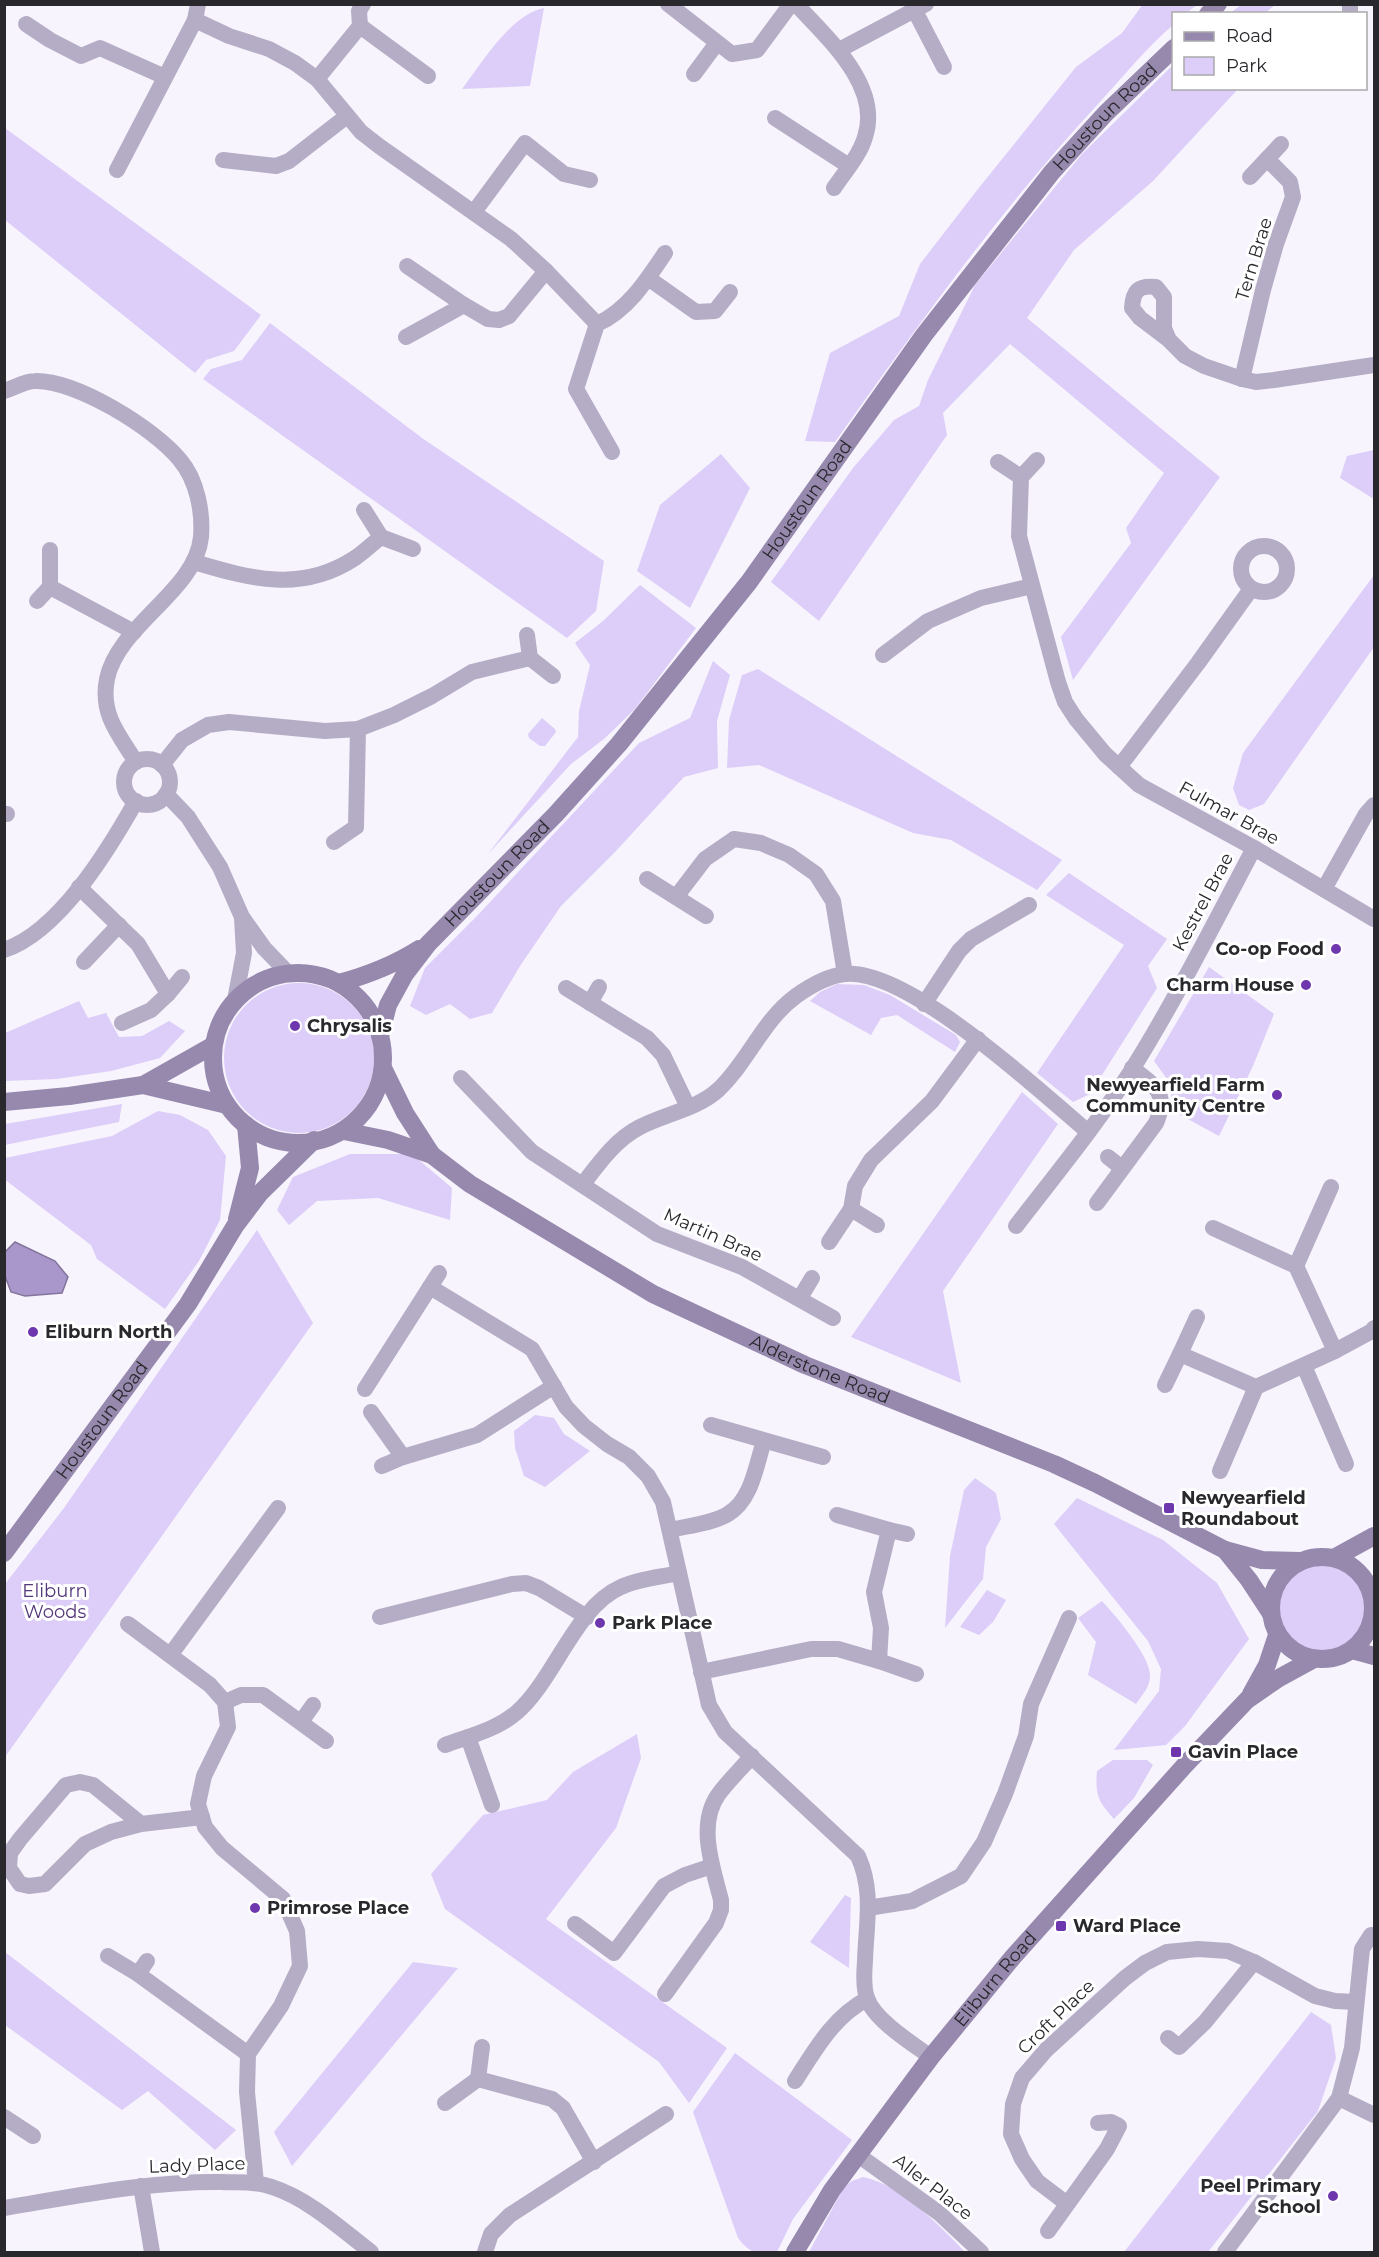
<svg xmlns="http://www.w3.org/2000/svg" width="1379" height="2257" viewBox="0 0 1379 2257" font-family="Montserrat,sans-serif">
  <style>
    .green { fill: #dccef8 }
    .water { fill: #a996cb; stroke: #83759c; stroke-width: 1.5 }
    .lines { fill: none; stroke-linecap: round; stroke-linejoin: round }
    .street { stroke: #b5adc6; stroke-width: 16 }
    .secondary { stroke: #9689ad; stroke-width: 18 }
    .poi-dot { fill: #6e37ae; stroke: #fff; stroke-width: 2 }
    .labels { text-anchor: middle; stroke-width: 6; stroke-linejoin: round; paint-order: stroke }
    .street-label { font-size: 18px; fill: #29282d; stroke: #fff }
    .poi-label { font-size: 18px; font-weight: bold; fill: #29282d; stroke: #fff; text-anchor: start }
    .park-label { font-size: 18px; fill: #533779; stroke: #fff }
  </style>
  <rect width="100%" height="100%" fill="#f7f4fd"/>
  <!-- green -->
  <g class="green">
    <path d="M1143 4 1197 5 1186 13 1174 14 1173 25C1146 48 1123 77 1098 104 1001 209 918 325 835 442L805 441 830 353 899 316 920 264 978 189 1076 67 1122 33Z"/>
    <path d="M1241 5V4L1275 5 1265 13H1230Z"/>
    <path d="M544 8 530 86 462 89C482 63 510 15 544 8Z"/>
    <path d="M1173 65 1174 88 1238 89 1153 181 1074 250 1027 318 1220 477 1073 680 1061 637 1131 543 1126 528 1164 473 1010 344 943 413 947 435 819 621 771 582 853 468 894 420 919 406 928 380 975 285 1082 154Z"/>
    <path d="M5 128 261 315 234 351 206 360 195 373 5 220Z"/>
    <path d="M270 323 422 438 604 561 596 611 567 638 203 379 211 369 242 360Z"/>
    <path d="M1374 450V499L1340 478 1347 456Z"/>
    <path d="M721 454 750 488 690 608 637 571 660 505Z"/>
    <path d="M1374 575V647L1264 804 1249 810 1239 805 1233 788 1243 753Z"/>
    <path d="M640 585 696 628 635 709 604 739 571 764 488 854 578 737 579 711 590 665 575 643 603 621Z"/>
    <path d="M713 661 730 675 717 721 718 768 684 777 616 851 561 906 520 966 492 1013 470 1019 450 1004 426 1015 410 1006 425 968 475 918 639 743 690 718Z"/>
    <path d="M758 669 1062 860 1037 890 951 840 913 833 759 765 727 768 729 720 742 675Z"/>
    <path d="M542 718 555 729 556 732 545 746H540L529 738 528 734Z"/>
    <path d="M1069 873 1167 939 1148 966 1157 988 1090 1094 1073 1102 1037 1073 1124 945 1046 895Z"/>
    <path d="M1209 967 1274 1014 1253 1066 1219 1136 1173 1111 1170 1083 1154 1061Z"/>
    <circle cx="299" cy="1058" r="75"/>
    <path d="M837 984 864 985 890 995 956 1035 960 1042 955 1052 897 1015 881 1018 871 1035 810 1001 820 992Z"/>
    <path d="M79 1001 88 1018 106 1013 119 1037 142 1036 169 1021 185 1031 160 1058 111 1071 57 1079 5 1081V1033Z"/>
    <path d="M1022 1092 1058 1124 943 1291 961 1383 851 1337Z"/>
    <path d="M122 1104 119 1122 5 1145V1124Z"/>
    <path d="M158 1111 180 1115 208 1130 226 1156 220 1220 199 1261 165 1309 97 1259 91 1245 4 1179 5 1158 112 1136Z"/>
    <path d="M350 1154H412L452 1188 450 1220 378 1198 317 1201 289 1225 277 1210 293 1177Z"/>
    <path d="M257 1230 313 1323 5 1757V1584L64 1508Z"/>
    <path d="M535 1415 554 1418 564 1434 590 1451 545 1487 524 1476 515 1448 514 1431Z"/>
    <path d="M975 1478 996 1493 1001 1519 986 1547 983 1579 945 1628 950 1556 964 1490Z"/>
    <path d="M1077 1498 1163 1540 1217 1583 1249 1639 1185 1726 1166 1745 1114 1750 1159 1691 1161 1669 1148 1641 1054 1524Z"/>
    <circle cx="1320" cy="1609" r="45"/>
    <path d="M987 1590 1006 1600 993 1622 979 1635 960 1627Z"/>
    <path d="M1102 1601C1115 1615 1150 1656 1150 1675 1151 1686 1141 1696 1136 1704L1088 1675 1096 1642 1078 1618Z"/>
    <path d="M637 1734 641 1758 616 1828 546 1919 727 2048 689 2103 659 2062 445 1909 431 1874 483 1815 547 1800 573 1772Z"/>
    <path d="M1113 1760H1147L1153 1765 1134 1798 1114 1819C1098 1801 1095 1795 1097 1771Z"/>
    <path d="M845 1895 851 1898 849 1968 810 1942Z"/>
    <path d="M5 1952 236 2130 215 2150 148 2091 122 2110 5 2025Z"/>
    <path d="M413 1962 458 1968 292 2166 274 2132Z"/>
    <path d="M1311 2012 1331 2025 1336 2058 1318 2111 1208 2252H1124Z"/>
    <path d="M735 2053 852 2140 793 2219 777 2252C757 2253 751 2255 738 2238L693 2112Z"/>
    <path d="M863 2177C900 2184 940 2226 965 2252H809L844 2187 852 2181Z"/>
  </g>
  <!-- water -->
  <path class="water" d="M15 1242 55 1261 68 1277 62 1293 25 1296 11 1292 5 1276V1252Z"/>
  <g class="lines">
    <!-- street -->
    <g class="street">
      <path d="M668 4 732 54 757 50 791 4"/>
      <path d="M796 4C827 38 882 86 865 137 860 155 844 173 834 188"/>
      <path d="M915 11 944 67"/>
      <path d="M1350 14V4"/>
      <path d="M195 20 229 36 269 49 295 63 317 79 361 132 379 146 511 239 546 271 597 324"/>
      <path d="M26 24 50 40 81 56 100 48 165 77"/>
      <path d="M360 26 428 76"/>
      <path d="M839 50 926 4"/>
      <path d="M694 74 717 43"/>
      <path d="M317 79 360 26 359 11 363 4"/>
      <path d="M775 118 849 166"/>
      <path d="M1267 159 1281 144"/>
      <path d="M223 160 276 166 289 161 347 116"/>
      <path d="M117 170 195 20 198 4"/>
      <path d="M474 212 525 143 564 174 590 180"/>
      <path d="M407 266 464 305"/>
      <path d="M648 278 696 312 715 311 730 292"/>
      <path d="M406 337 464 305 488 319 499 320 509 316 546 271"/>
      <path d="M1169 340 1164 328V297L1156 287C1138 285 1133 291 1132 308L1140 318 1169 340 1185 356 1204 366 1242 379 1256 382 1274 380 1374 365"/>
      <path d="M1242 379 1263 290 1276 244 1293 197 1290 182 1267 159 1250 177"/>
      <path d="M4 391C14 388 25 381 35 381 76 380 154 428 180 460 197 480 203 512 201 537 196 591 118 625 107 679 100 714 119 735 136 762"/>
      <path d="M612 452 576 389 597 324C627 311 647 280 665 253"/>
      <path d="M1037 460 1021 477 1019 536 1058 682 1065 702 1076 719 1105 754 1139 785 1254 848 1374 919"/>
      <path d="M998 462 1021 477"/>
      <path d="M381 537 413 549"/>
      <circle cx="1264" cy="569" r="23"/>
      <path d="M194 562C251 579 302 593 355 558 364 552 372 544 381 537L364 510"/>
      <path d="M50 587 134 632"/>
      <path d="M37 601 50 587V550"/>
      <path d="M527 635 530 658 553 676"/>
      <path d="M883 655 928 621 981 598 1032 586"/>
      <circle cx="147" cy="782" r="23"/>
      <path d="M162 765 182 740 208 725 229 722 325 731 358 729 394 715 432 696 472 672 530 658"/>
      <path d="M1119 767 1198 663 1251 589"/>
      <path d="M166 794 188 817 220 867 242 917 264 948 288 973"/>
      <path d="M4 814H7"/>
      <path d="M334 842 356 827 358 729"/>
      <path d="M647 879 706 916"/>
      <path d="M79 887 138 944 168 994 151 1010 122 1023"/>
      <path d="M1324 889 1366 814 1374 805"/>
      <path d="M676 897 705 859 734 839 761 843 789 855 816 874 833 901 845 974"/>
      <path d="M4 950C59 932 109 849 136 801"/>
      <path d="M84 962 119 925"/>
      <path d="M566 988 647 1038 663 1055 688 1107"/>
      <path d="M168 994 182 977"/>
      <path d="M235 1000 244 953 242 918"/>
      <path d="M590 1003 599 987"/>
      <path d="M924 1004 959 951 971 939 1029 905"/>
      <path d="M461 1078 532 1152 657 1234 742 1267 833 1318"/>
      <path d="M1108 1157 1122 1168"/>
      <path d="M583 1184C599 1163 616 1139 640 1127 665 1114 697 1109 718 1090 748 1062 762 1021 796 996 810 986 827 976 845 974 908 968 1040 1091 1088 1132"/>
      <path d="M1097 1203 1156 1123C1169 1093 1155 1086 1132 1068"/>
      <path d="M851 1209 877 1225"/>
      <path d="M1016 1226C1056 1174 1098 1123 1133 1068 1177 997 1215 922 1254 848"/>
      <path d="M1213 1228 1296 1266 1335 1351"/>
      <path d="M829 1242 851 1209 855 1186 871 1160 932 1101 978 1039"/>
      <path d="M1296 1266 1331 1187"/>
      <path d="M430 1287 439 1273"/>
      <path d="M800 1298 812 1278"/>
      <path d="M1197 1317 1180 1354 1256 1387 1335 1351 1372 1331 1374 1328"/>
      <path d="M1304 1366 1346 1464"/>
      <path d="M1165 1385 1180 1354"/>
      <path d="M365 1389 430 1287 532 1349 566 1407 584 1426 607 1444 629 1457 648 1476 663 1502 709 1705 725 1732 858 1856C874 1891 866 1925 865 1961 864 1973 863 1987 867 1998 874 2020 913 2044 931 2057"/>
      <path d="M371 1412 403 1457 477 1435 554 1386"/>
      <path d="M711 1425 823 1457"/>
      <path d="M382 1466 403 1457"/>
      <path d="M1220 1471 1256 1387"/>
      <path d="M670 1530C687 1526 714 1523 728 1514 752 1500 756 1465 764 1441"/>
      <path d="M889 1530 907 1534"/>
      <path d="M380 1617 512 1584 526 1583 539 1588 587 1617"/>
      <path d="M128 1624 210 1685 225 1702 228 1727 204 1776 198 1804 205 1827 222 1848 283 1899 297 1931 300 1966 281 2006 248 2054 247 2092 256 2183"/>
      <path d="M171 1654 278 1508"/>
      <path d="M879 1661 916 1674"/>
      <path d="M701 1672 811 1649H838L879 1661 881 1628 874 1592 889 1530 837 1515"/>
      <path d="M225 1702 241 1695H263L326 1741"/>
      <path d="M301 1722 313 1705"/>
      <path d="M468 1737 492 1805"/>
      <path d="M445 1745C469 1736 496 1730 516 1713 554 1681 575 1607 621 1587 638 1579 661 1577 679 1573"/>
      <path d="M141 1824 93 1785 80 1782 66 1785 20 1839 10 1853 9 1868 20 1884 29 1886 45 1884 85 1844 111 1832 141 1824 202 1817"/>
      <path d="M868 1908 912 1901 961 1876 984 1842 1005 1794 1026 1736 1031 1704 1069 1618"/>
      <path d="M575 1924 614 1953 664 1886 685 1875 712 1866"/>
      <path d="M108 1956 138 1974 248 2054"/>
      <path d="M138 1974 147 1961"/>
      <path d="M665 1994 716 1923 721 1910V1900C713 1868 697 1825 718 1795 728 1781 741 1769 752 1756"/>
      <path d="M1168 2038 1179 2047 1205 2022 1254 1962"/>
      <path d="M478 2079 482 2047"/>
      <path d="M795 2081C815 2050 833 2017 867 1999"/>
      <path d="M1339 2098 1374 2115"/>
      <path d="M445 2103 478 2079 552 2099 563 2108 594 2162"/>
      <path d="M4 2117 33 2136"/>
      <path d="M858 2155 939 2213 981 2252"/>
      <path d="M141 2186 152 2252"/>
      <path d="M1066 2203 1037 2181 1022 2159 1011 2134 1013 2104 1022 2078 1046 2050 1125 1978 1145 1963 1167 1952 1198 1949 1228 1951 1254 1962 1315 1996 1335 2001 1356 2002"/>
      <path d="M4 2208C77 2196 149 2181 222 2182 239 2183 256 2181 272 2187 309 2199 341 2229 371 2252"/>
      <path d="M1048 2231 1107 2149 1119 2126 1111 2122 1098 2123"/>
      <path d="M485 2252 491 2234 510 2215 666 2114"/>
      <path d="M1225 2252 1339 2098 1352 2048 1362 1949 1371 1935"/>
    </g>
    <!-- secondary -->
    <g class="secondary">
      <path d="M1208 14 1218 4"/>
      <circle cx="298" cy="1058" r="85"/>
      <path d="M339 983C368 975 394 965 419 949"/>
      <path id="s1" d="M380 1036 388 1005 405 974 428 944 556 814 619 744 749 582 924 335 1052 172 1106 113 1174 48"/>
      <path d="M383 1068 405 1113 432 1155"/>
      <path d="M143 1085 212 1046"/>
      <path d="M4 1102 69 1096 143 1085 227 1105"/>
      <path id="s2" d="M344 1131 388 1140 432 1155 470 1184 653 1294 805 1365 1054 1464 1095 1483 1225 1550 1262 1560 1300 1561"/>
      <path d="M237 1219 250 1168 246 1125"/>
      <path d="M1225 1550 1249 1580 1270 1612"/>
      <path id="s3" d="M4 1553 188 1304 235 1226 260 1193 314 1140"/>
      <circle cx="1322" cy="1608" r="51"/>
      <path d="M1334 1558 1374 1536"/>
      <path d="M1352 1650 1374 1656"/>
      <path d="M1251 1694 1267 1665 1277 1635"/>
      <path id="s4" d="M795 2252 832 2190 858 2155 931 2057 1013 1957 1185 1765 1247 1700 1279 1678 1312 1660"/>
    </g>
  </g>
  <!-- markers -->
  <g class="poi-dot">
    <circle cx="1336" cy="949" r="6"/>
    <circle cx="1306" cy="985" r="6"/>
    <circle cx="295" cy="1026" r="6"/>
    <circle cx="1277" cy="1095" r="6"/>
    <circle cx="33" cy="1332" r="6"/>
    <rect x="1163" y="1502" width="12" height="12" rx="3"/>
    <circle cx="600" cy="1623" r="6"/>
    <rect x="1170" y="1746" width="12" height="12" rx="3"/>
    <circle cx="255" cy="1908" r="6"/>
    <rect x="1055" y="1920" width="12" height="12" rx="3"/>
    <circle cx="1333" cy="2196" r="6"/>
  </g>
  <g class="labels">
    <!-- street labels -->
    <g class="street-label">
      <text dy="6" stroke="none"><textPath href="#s1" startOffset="1176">Houstoun Road</textPath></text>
      <text transform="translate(1254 259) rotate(-73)" y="6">Tern Brae</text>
      <text dy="6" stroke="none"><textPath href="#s1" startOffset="690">Houstoun Road</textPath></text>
      <text transform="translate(1229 813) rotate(29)" y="6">Fulmar Brae</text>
      <text dy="6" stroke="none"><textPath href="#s1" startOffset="204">Houstoun Road</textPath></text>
      <text transform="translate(1203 902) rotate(-62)" y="6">Kestrel Brae</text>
      <text transform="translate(713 1235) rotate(24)" y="6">Martin Brae</text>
      <text dy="6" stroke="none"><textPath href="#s2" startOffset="536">Alderstone Road</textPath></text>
      <text dy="6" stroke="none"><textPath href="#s3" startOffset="165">Houstoun Road</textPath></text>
      <text dy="6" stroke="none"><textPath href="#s4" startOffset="339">Eliburn Road</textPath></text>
      <text transform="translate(1056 2017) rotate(-44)" y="6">Croft Place</text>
      <text transform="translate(197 2165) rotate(-2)" y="6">Lady Place</text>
      <text transform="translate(933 2187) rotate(38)" y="6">Aller Place</text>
    </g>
    <!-- poi labels -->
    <g class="poi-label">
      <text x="1324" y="955" text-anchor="end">Co-op Food</text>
      <text x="1294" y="991" text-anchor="end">Charm House</text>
      <text x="307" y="1032">Chrysalis</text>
      <text x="1265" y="1091" text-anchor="end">Newyearfield Farm<tspan x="1265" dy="21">Community Centre</tspan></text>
      <text x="45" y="1338">Eliburn North</text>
      <text x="1181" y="1504">Newyearfield<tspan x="1181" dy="21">Roundabout</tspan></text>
      <text x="612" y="1629">Park Place</text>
      <text x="1188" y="1758">Gavin Place</text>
      <text x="267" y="1914">Primrose Place</text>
      <text x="1073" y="1932">Ward Place</text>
      <text x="1321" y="2192" text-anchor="end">Peel Primary<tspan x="1321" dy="21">School</tspan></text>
    </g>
    <!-- park labels -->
    <g class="park-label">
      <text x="55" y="1597">Eliburn<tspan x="55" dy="21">Woods</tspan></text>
    </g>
  </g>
  <!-- border -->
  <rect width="1379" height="2257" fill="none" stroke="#29282d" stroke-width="12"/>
  <!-- legend -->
  <rect x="1172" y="12" width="195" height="78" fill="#ffffff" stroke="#a9a9ab" stroke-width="1.5"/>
  <rect x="1184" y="32" width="30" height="9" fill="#9689ad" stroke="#a9a9ab" stroke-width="1.5"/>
  <text x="1226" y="42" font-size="18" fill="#29282d">Road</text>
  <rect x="1184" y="57" width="30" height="18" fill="#dccef8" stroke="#a9a9ab" stroke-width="1.5"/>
  <text x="1226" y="72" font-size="18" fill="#29282d">Park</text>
</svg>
